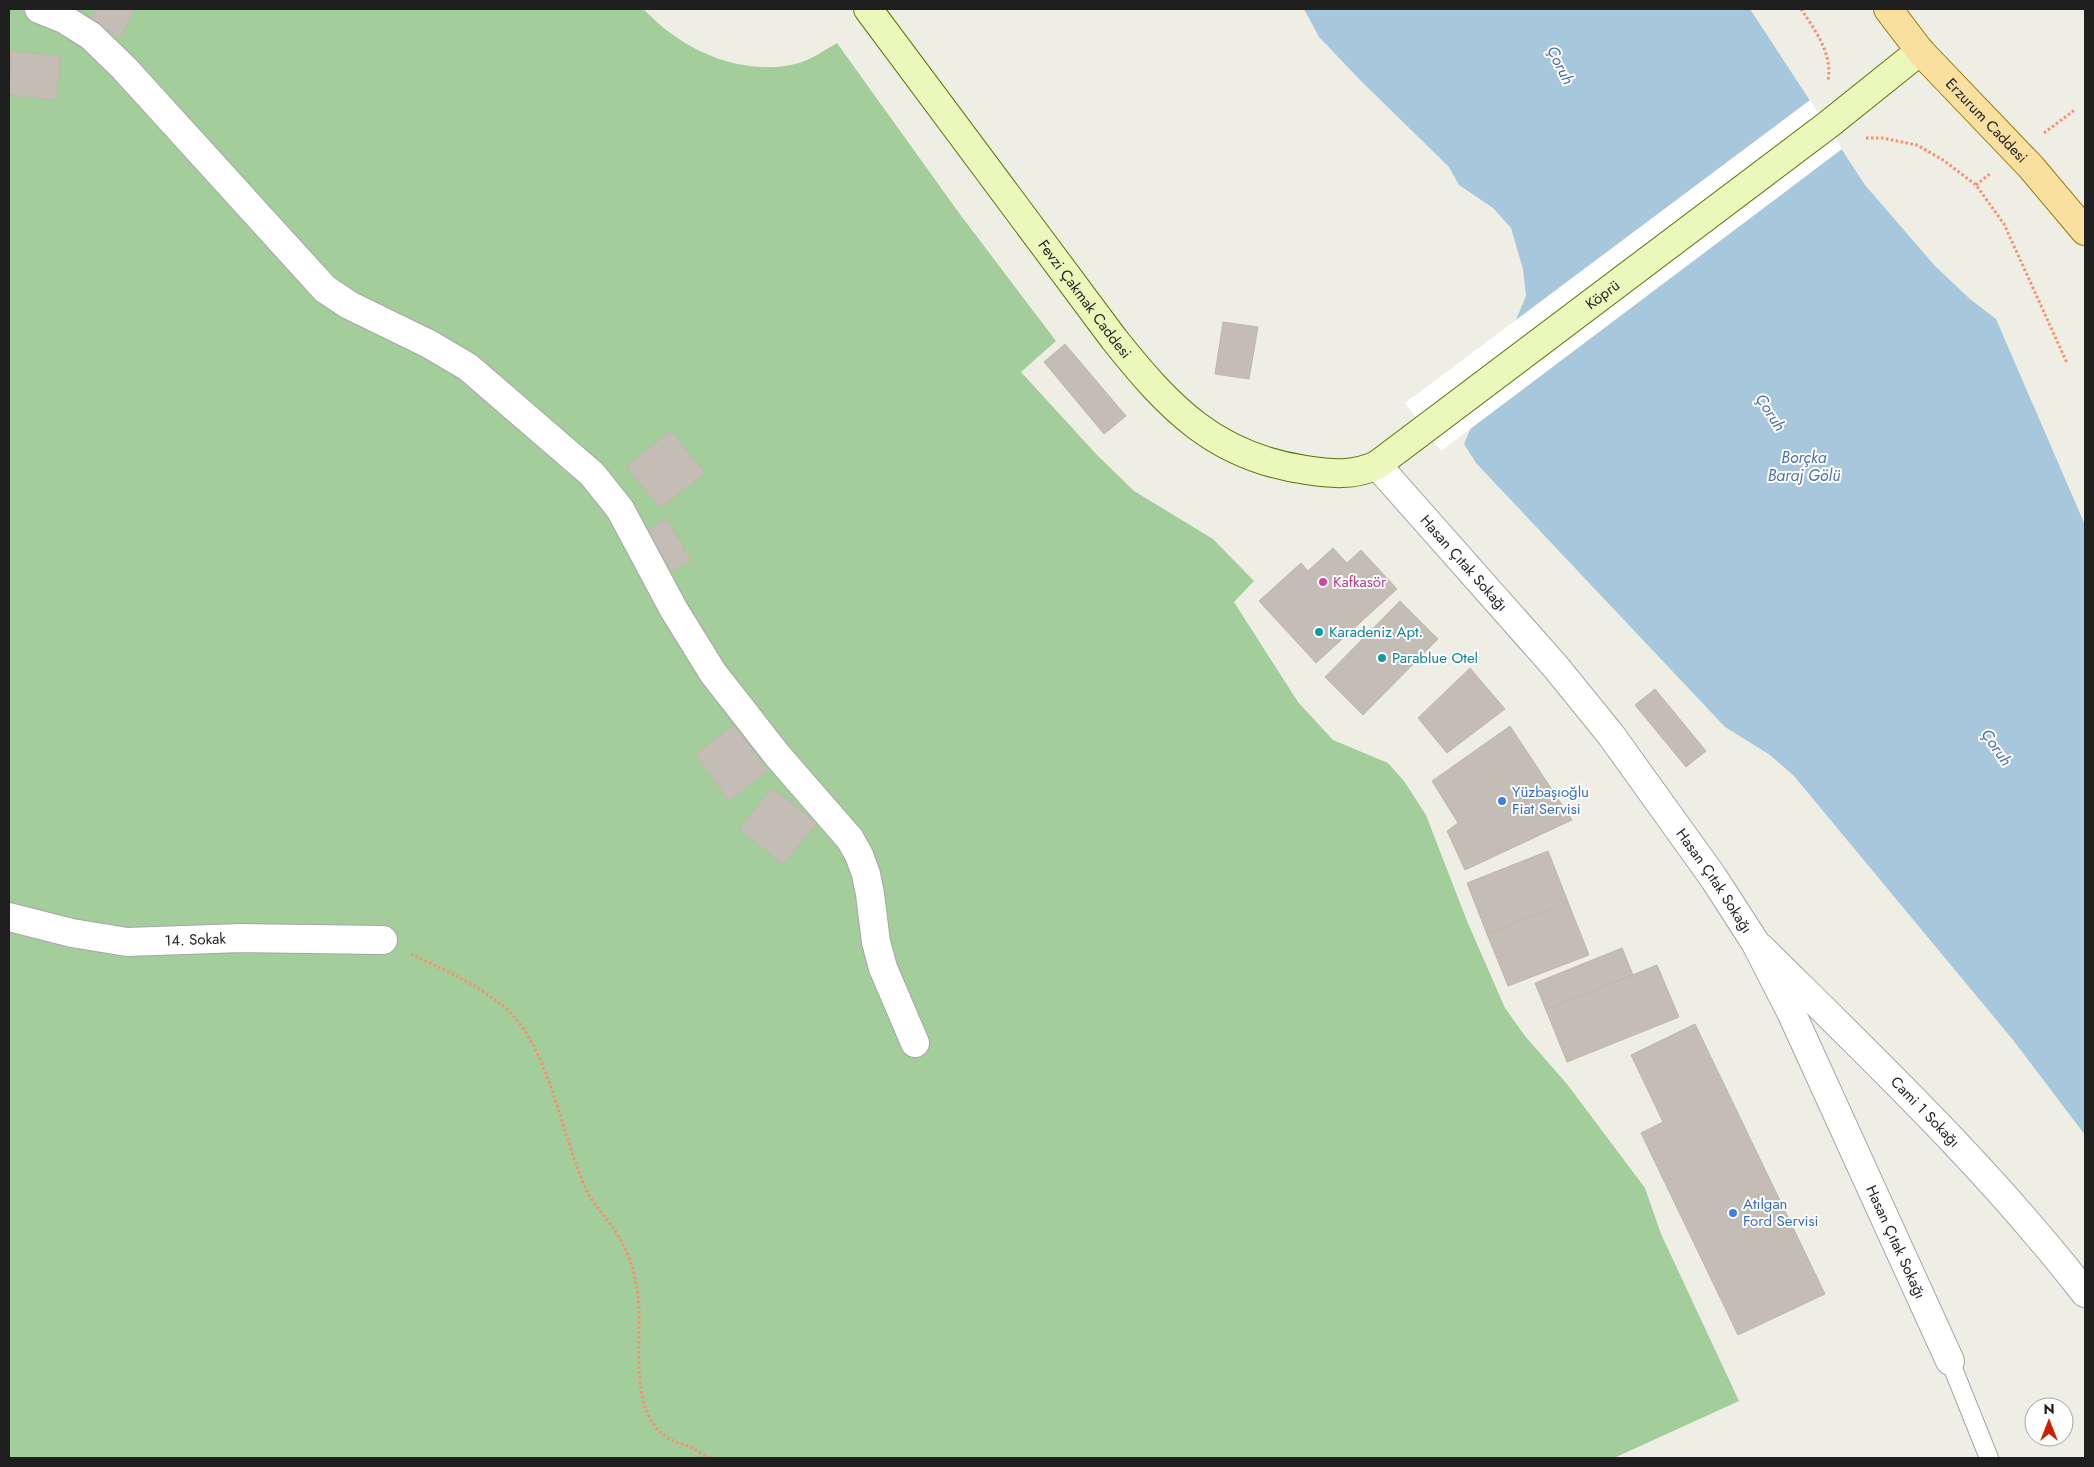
<svg xmlns="http://www.w3.org/2000/svg" width="2094" height="1467" viewBox="0 0 2094 1467" font-family="Jost,sans-serif">
  <style>
    .forest { fill: #a3ce9b }
    .water { fill: #a7c8dc }
    .pier { fill: #fff }
    .building { fill: #c4bdb5; stroke: #c1b7a8 }
    .lines { fill: none; stroke-linecap: round; stroke-linejoin: round }
    .service-casing { stroke: #a6a6a6; stroke-width: 20 }
    .minor-casing { stroke: #a6a6a6; stroke-width: 30 }
    .tertiary-casing { stroke: #a6a6a6; stroke-width: 30 }
    .secondary-casing { stroke: #587408; stroke-width: 30 }
    .primary-casing { stroke: #967b04; stroke-width: 30 }
    .path { stroke: #f69170; stroke-width: 3; stroke-dasharray: 2.5 2.5; stroke-linecap: butt }
    .service { stroke: #fff; stroke-width: 18 }
    .minor { stroke: #fff; stroke-width: 28 }
    .tertiary { stroke: #fff; stroke-width: 28 }
    .secondary { stroke: #ecf8bb; stroke-width: 28 }
    .primary { stroke: #f9e0a0; stroke-width: 28 }
    .hotel-dot { fill: #d1479c; stroke: #fff; stroke-width: 2 }
    .culture-dot { fill: #0f9aa8; stroke: #fff; stroke-width: 2 }
    .shop-dot { fill: #3f7fe0; stroke: #fff; stroke-width: 2 }
    .labels { text-anchor: middle; stroke-width: 4; stroke-linejoin: round; paint-order: stroke }
    .street-label { font-size: 15px; fill: #1f1f1f; stroke: #fff }
    .hotel-label { font-size: 15px; fill: #b23c85; stroke: #fff; text-anchor: start }
    .culture-label { font-size: 15px; fill: #0d838f; stroke: #fff; text-anchor: start }
    .shop-label { font-size: 15px; fill: #366cbe; stroke: #fff; text-anchor: start }
    .water-label { font-size: 16px; font-style: italic; fill: #4d6fad; stroke: #fff }
  </style>
  <rect width="100%" height="100%" fill="#efeee5"/>
  <!-- forest -->
  <path class="forest" d="M9 9H643C652 17 661 27 672 34 706 60 757 75 799 63 812 59 825 50 837 43L959 213 1056 341 1021 372 1097 455 1134 491 1213 539 1254 581 1234 602 1298 702 1333 740 1388 763 1404 781 1426 815 1467 921 1505 1008 1525 1036 1567 1084 1645 1188 1661 1234 1739 1401 1614 1458H9Z"/>
  <!-- water -->
  <path class="water" d="M1304 9H1750L1865 185 1935 266 1970 299 1996 319 2085 525V1135L2013 1040 1794 776 1770 755 1725 727 1476 463 1464 444 1526 296 1523 269 1511 228 1493 208 1459 185 1449 167 1361 81 1319 37Z"/>
  <!-- pier -->
  <path class="pier" d="M1810 100 1842 149 1441 451 1405 403Z"/>
  <!-- building -->
  <g class="building">
    <path d="M96 9H131L134 10 121 37 90 21Z"/>
    <path d="M11 51 61 56 56 100 9 95Z"/>
    <path d="M1223 322 1258 327 1249 379 1215 374Z"/>
    <path d="M1065 344 1126 416 1104 434 1044 362Z"/>
    <path d="M671 431 705 473 660 508 626 466Z"/>
    <path d="M667 519 691 560 672 571 647 531Z"/>
    <path d="M1333 548 1347 563 1361 550 1397 589 1316 663 1259 601 1301 563 1308 571Z"/>
    <path d="M1400 601 1438 639 1363 715 1325 677Z"/>
    <path d="M1470 668 1505 709 1447 753 1418 718Z"/>
    <path d="M1655 689 1706 751 1686 767 1635 705Z"/>
    <path d="M734 725 768 771 729 801 695 754Z"/>
    <path d="M1510 726 1572 820 1465 870 1447 831 1458 823 1432 781Z"/>
    <path d="M772 788 817 823 783 864 739 829Z"/>
    <path d="M1548 851 1568 902 1487 934 1467 883Z"/>
    <path d="M1568 902 1589 955 1508 986 1487 934Z"/>
    <path d="M1622 948 1633 975 1546 1010 1535 983Z"/>
    <path d="M1657 965 1679 1017 1567 1062 1546 1010Z"/>
    <path d="M1695 1024 1825 1294 1738 1335 1641 1133 1663 1122 1631 1055Z"/>
  </g>
  <g class="lines">
    <!-- service casing -->
    <g class="service-casing">
      <path id="service" d="M1950 1361 1989 1458"/>
    </g>
    <!-- minor casing -->
    <g class="minor-casing">
      <g id="minor">
        <path d="M39 9 64 19 91 36 124 68 325 289 349 305 429 344 468 367 592 474 620 509 674 610 713 673 777 755 850 839 859 855 866 874 870 894 876 942 883 968 915 1043"/>
        <path id="s1" d="M9 917 72 933 127 942 242 938 383 940"/>
        <path id="s2" d="M1761 948C1873 1059 1988 1168 2085 1293"/>
      </g>
    </g>
    <!-- tertiary casing -->
    <g class="tertiary-casing">
      <g id="tertiary">
        <path id="s3" d="M1377 465 1555 666 1611 735 1713 877 1755 942 1791 1012 1950 1361"/>
      </g>
    </g>
    <!-- secondary casing -->
    <g class="secondary-casing">
      <g id="secondary">
        <path id="s4" d="M868 9 1114 339C1169 408 1215 457 1306 470 1331 474 1354 476 1377 465L1829 124 1920 51"/>
      </g>
    </g>
    <!-- primary casing -->
    <g class="primary-casing">
      <g id="primary">
        <path id="s5" d="M1888 9 1920 51 2031 167 2085 231"/>
      </g>
    </g>
    <!-- path -->
    <g class="path">
      <path d="M1801 9C1815 30 1833 54 1828 81"/>
      <path d="M2044 133 2076 109"/>
      <path d="M1866 138H1882L1917 145 1943 160 1976 185 2004 224 2067 363"/>
      <path d="M1976 185 1991 173"/>
      <path d="M411 954C442 969 475 983 503 1006 549 1043 561 1136 586 1189 594 1207 609 1219 618 1236 628 1251 634 1270 637 1289 645 1331 625 1406 665 1436 672 1442 684 1444 693 1448 698 1451 703 1455 709 1458"/>
    </g>
    <!-- service -->
    <use href="#service" class="service"/>
    <!-- minor -->
    <use href="#minor" class="minor"/>
    <!-- tertiary -->
    <use href="#tertiary" class="tertiary"/>
    <!-- secondary -->
    <use href="#secondary" class="secondary"/>
    <!-- primary -->
    <use href="#primary" class="primary"/>
  </g>
  <!-- markers -->
  <circle class="hotel-dot" cx="1323" cy="582" r="5"/>
  <g class="culture-dot">
    <circle cx="1319" cy="632" r="5"/>
    <circle cx="1382" cy="658" r="5"/>
  </g>
  <g class="shop-dot">
    <circle cx="1502" cy="801" r="5"/>
    <circle cx="1733" cy="1213" r="5"/>
  </g>
  <g class="labels">
    <!-- street labels -->
    <g class="street-label">
      <text dy="5" stroke="none"><textPath href="#s5" startOffset="149">Erzurum Caddesi</textPath></text>
      <text dy="5" stroke="none"><textPath href="#s4" startOffset="1006">Köprü</textPath></text>
      <text dy="5" stroke="none"><textPath href="#s4" startOffset="362">Fevzi Çakmak Caddesi</textPath></text>
      <text dy="5" stroke="none"><textPath href="#s3" startOffset="131">Hasan Çıtak Sokağı</textPath></text>
      <text dy="5" stroke="none"><textPath href="#s3" startOffset="536">Hasan Çıtak Sokağı</textPath></text>
      <text dy="5" stroke="none"><textPath href="#s1" startOffset="189">14. Sokak</textPath></text>
      <text dy="5" stroke="none"><textPath href="#s2" startOffset="232">Cami 1 Sokağı</textPath></text>
      <text dy="5" stroke="none"><textPath href="#s3" startOffset="941">Hasan Çıtak Sokağı</textPath></text>
    </g>
    <!-- hotel labels -->
    <g class="hotel-label">
      <text x="1333" y="587">Kafkasör</text>
    </g>
    <!-- culture labels -->
    <g class="culture-label">
      <text x="1329" y="637">Karadeniz Apt.</text>
      <text x="1392" y="663">Parablue Otel</text>
    </g>
    <!-- shop labels -->
    <g class="shop-label">
      <text x="1512" y="797">Yüzbaşıoğlu<tspan x="1512" dy="17">Fiat Servisi</tspan></text>
      <text x="1743" y="1209">Atılgan<tspan x="1743" dy="17">Ford Servisi</tspan></text>
    </g>
    <!-- water labels -->
    <g class="water-label">
      <text transform="translate(1561 65) rotate(64)" y="6">Çoruh</text>
      <text transform="translate(1771 412) rotate(57)" y="6">Çoruh</text>
      <text x="1804" y="463">Borçka<tspan x="1804" dy="18">Baraj Gölü</tspan></text>
      <text transform="translate(1997 747) rotate(55)" y="6">Çoruh</text>
    </g>
  </g>
  <!-- border -->
  <rect width="2094" height="1467" fill="none" stroke="#1f1f1f" stroke-width="20"/>
  <!-- north arrow -->
  <g transform="translate(2049 1422)"><circle r="24" fill="#ffffff" stroke="#a5a5a5"/>
  <path d="M0-4L9 19L0 12L-9 19Z" fill="#c92205"/>
  <text y="-8" font-size="14" font-weight="bold" text-anchor="middle" fill="#1f1f1f">N</text>
  </g>
</svg>
